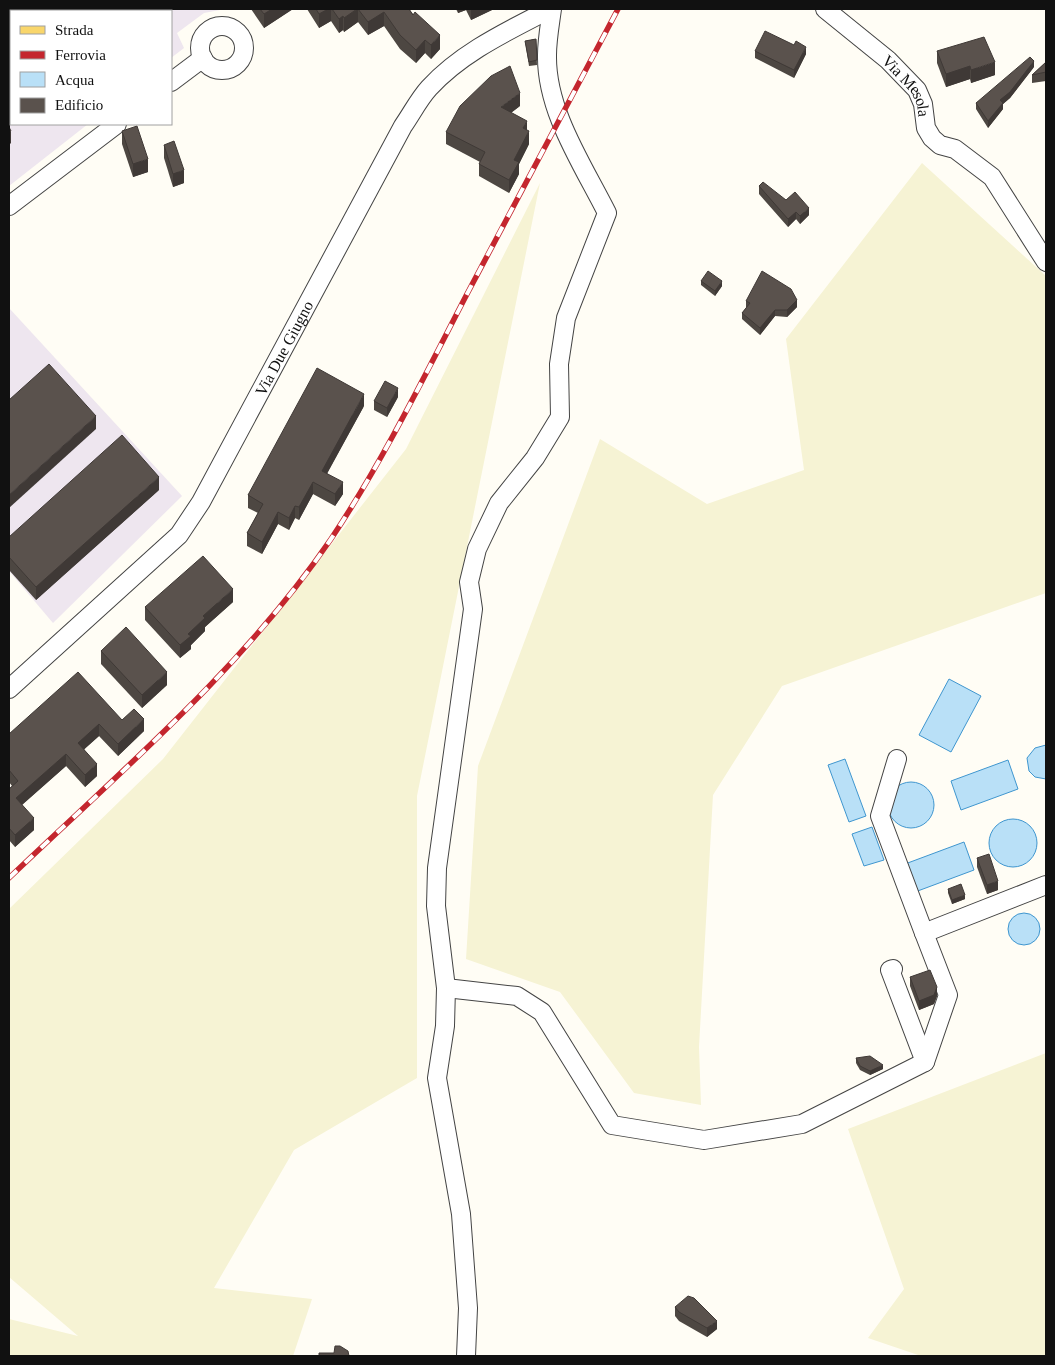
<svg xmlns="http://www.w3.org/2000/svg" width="1055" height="1365" viewBox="0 0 1055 1365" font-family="'Times New Roman',serif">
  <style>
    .industrial { fill: #eee6ef }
    .farmland { fill: #f6f3d4 }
    .water { fill: #b9e0f7; stroke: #3f96cf }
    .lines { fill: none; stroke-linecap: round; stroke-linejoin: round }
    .minor-casing { stroke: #444; stroke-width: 20 }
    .major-casing { stroke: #222; stroke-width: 25 }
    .minor { stroke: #fff; stroke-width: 18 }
    .major { stroke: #f9d66b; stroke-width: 22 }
    .rail-casing { stroke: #c4262e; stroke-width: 5.5 }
    .rail { stroke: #fff; stroke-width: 4; stroke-dasharray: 11; stroke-linecap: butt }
    .wall { fill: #4d4742 }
    .shaded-wall { fill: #3f3936 }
    .building { fill: #5a524d; stroke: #3f3936 }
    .labels { text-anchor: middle; stroke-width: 5; stroke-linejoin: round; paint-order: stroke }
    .street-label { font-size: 16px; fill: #111; stroke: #fff }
  </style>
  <rect width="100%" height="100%" fill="#fffdf5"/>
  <!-- industrial -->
  <g class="industrial">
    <path d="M44 9H225L204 13 177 33 184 48 171 58V11H41Z"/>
    <path d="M11 32V124H88L9 186V34Z"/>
    <path d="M9 308 182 496 53 623 9 571Z"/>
  </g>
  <!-- farmland -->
  <g class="farmland">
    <path d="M922 163 1046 276V593L782 686 713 795 699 1047 701 1105 634 1093 560 992 466 959 478 766 600 439 707 504 804 470 786 339Z"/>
    <path d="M540 183 417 796V1078L294 1150 214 1288 312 1299 293 1356H9V1319L78 1336 9 1277V909L163 759 406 449Z"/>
    <path d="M1046 1053V1356H921L868 1338 904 1289 848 1129Z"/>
  </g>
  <!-- water -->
  <g class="water">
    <path d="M949 679 981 696 951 752 919 735Z"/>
    <path d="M1046 745V779L1035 777 1029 771 1027 758 1035 748Z"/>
    <path d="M845 759 866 816 849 822 828 765Z"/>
    <path d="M1008 760 1018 789 961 810 951 781Z"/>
    <circle cx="911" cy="805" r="23"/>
    <circle cx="1013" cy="843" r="24"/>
    <path d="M872 827 884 860 864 866 852 834Z"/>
    <path d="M964 842 974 870 915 892 905 864Z"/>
    <circle cx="1024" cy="929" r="16"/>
  </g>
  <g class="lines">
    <!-- minor casing -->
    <g class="minor-casing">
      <g id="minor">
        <path id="s1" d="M825 9 888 60 917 90 923 104 926 128 932 138 940 145 955 149 992 177 1046 262"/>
        <circle cx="222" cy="48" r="22"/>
        <path d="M171 82 203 58"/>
        <path d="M9 206 117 124"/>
        <path id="s2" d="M9 689 179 535 201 502 403 126C412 113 419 99 429 88 462 52 508 31 550 9"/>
        <path d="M897 759 880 816 924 933"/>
        <path d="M893 969 890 970 925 1062"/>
        <path d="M446 988 517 996 542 1012 612 1125 704 1140 802 1124 925 1062 948 995 924 933 1046 885"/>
        <path d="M466 1356 468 1308 461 1214 437 1078 445 1026 446 988 436 906 437 868 473 609 469 582 477 549 499 503 535 458 560 417 559 364 566 318 607 213C583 165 546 111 547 55 547 40 550 24 552 9"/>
      </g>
    </g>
    <!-- major casing -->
    <g class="major-casing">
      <path id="major" d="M9 12 14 9"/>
    </g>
    <!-- minor -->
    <use href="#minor" class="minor"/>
    <!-- major -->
    <use href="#major" class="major"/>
    <!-- rail casing -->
    <g class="rail-casing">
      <path id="rail" d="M9 878C121 771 243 668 331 539 383 461 424 377 467 294 517 199 568 104 618 9"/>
    </g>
    <!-- rail -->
    <use href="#rail" class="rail"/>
  </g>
  <!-- wall -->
  <g class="wall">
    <path d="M104 9H159L155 11H106Z"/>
    <path d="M251 9H293L264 28Z"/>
    <path d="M307 9H409L440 49 431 59 425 53 416 63 400 49 384 26 368 35 358 22 344 32 343 30 339 33 331 21 319 28Z"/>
    <path d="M456 9H492V10L471 20 466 10 458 13Z"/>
    <path d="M536 39 537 65 529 66 525 41Z"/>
    <path d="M755 51 806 54 794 78 755 58Z"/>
    <path d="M937 51 995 75 971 83 970 79 946 87 937 63Z"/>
    <path d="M11 55V92L9 88V57Z"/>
    <path d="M1046 62V81L1032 83V75Z"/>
    <path d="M1034 67 1010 98 1003 104V109L988 128 976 109V103Z"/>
    <path d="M520 106 511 113 527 130 529 144 519 164V174L509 193 479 176V164L480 162 446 144V132Z"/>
    <path d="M122 131 148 172 133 177 122 144Z"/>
    <path d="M164 145 184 183 173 187 164 158Z"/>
    <path d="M759 186 786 200 809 215 800 224 796 219 788 227 759 194Z"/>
    <path d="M701 281 722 286 715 296 701 285Z"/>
    <path d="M746 301 797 307 787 317 775 316 760 335 742 319V313L746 308Z"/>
    <path d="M398 397 387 417 374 410V401Z"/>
    <path d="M364 406 327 473 343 494 335 506 313 494 299 520 295 518 289 530 278 524 262 554 247 546V533L258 513 248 508V495Z"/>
    <path d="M159 490 36 600 9 570V537Z"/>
    <path d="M233 602 205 627V631L191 645V649L180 658 145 620V607Z"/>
    <path d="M101 651 167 685 142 708 101 664Z"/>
    <path d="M122 720 144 731 118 756 99 736 84 749 97 776 85 787 66 766 22 805 34 830 15 847 9 840V789L12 786 9 782V734Z"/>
    <path d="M977 858 998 890 987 894 977 867Z"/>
    <path d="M948 889 965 899 952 904 948 893Z"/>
    <path d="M910 977 937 996 934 1004 919 1010 910 986Z"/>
    <path d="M856 1058 883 1069 870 1075 860 1070 856 1063Z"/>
    <path d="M675 1307 717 1329 707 1337 679 1321 675 1316Z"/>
  </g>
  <!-- shaded-wall -->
  <g class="shaded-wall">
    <path d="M146 9H159L155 11H146Z"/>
    <path d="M272 9H293L264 28V14Z"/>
    <path d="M328 9H331V21L319 28V14Z"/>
    <path d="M358 9V22L344 32V18Z"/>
    <path d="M458 9H466V10L458 13Z"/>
    <path d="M473 9H492V10L471 20V10Z"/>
    <path d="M384 12V26L368 35V22Z"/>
    <path d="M343 16V30L339 33V19Z"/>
    <path d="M440 35V49L431 59V45Z"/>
    <path d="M425 40V53L416 63V50Z"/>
    <path d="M806 47V54L794 78V70Z"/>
    <path d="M1034 61V67L1010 98 1003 104V109L988 128V121L1000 100Z"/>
    <path d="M995 62V75L971 83V70Z"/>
    <path d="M970 66V79L946 87V74Z"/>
    <path d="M520 93V106L501 120V107Z"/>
    <path d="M527 121V134L523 128Z"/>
    <path d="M11 131V143L9 145V132Z"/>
    <path d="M529 131V144L519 164V174L509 193V180L514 160Z"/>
    <path d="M148 159V172L133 177V164Z"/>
    <path d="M184 170V183L173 187V174Z"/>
    <path d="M809 208V215L800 224V216Z"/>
    <path d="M796 212V219L788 227V219Z"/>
    <path d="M722 281V286L715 296V291Z"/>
    <path d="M797 300V307L787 317V310Z"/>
    <path d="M775 310V316L760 335V328Z"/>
    <path d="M398 388V397L387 417V408Z"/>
    <path d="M364 394V406L322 483V471Z"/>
    <path d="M96 416V429L9 508V495Z"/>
    <path d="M159 477V490L36 600V587Z"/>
    <path d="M313 482V494L299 520V507Z"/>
    <path d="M343 482V494L335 506V494Z"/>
    <path d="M295 506V518L289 530V518Z"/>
    <path d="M278 512V524L262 554V542Z"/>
    <path d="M233 589V602L205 627V631L191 645V649L180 658V645L188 634 203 616Z"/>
    <path d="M167 672V685L142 708V695Z"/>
    <path d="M144 719V731L118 756V744Z"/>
    <path d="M99 724V736L78 755V743Z"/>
    <path d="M66 754V766L16 810V798Z"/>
    <path d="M97 764V776L85 787V775Z"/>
    <path d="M34 818V830L15 847V835Z"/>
    <path d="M998 881V890L987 894V885Z"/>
    <path d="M965 895V899L952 904V900Z"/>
    <path d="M937 987V996L934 1004 919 1010V1001Z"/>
    <path d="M883 1065V1069L870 1075V1071Z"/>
    <path d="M717 1321V1329L707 1337V1328Z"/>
  </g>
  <!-- building -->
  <g class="building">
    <path d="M78 9H81L83 11H74Z"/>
    <path d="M113 9H148L150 11H114Z"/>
    <path d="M260 9H272L264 14Z"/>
    <path d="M316 9H328L319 14Z"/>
    <path d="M332 9H357L344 18 343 16 339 19Z"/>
    <path d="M358 9H409L413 15 415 12 440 35 431 45 425 40 416 50 400 35 384 12 368 22Z"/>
    <path d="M765 31 794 45 796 41 806 47 794 70 755 51Z"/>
    <path d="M984 37 995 62 971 70 970 66 946 74 937 51Z"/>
    <path d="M536 39 537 60 529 62 525 41Z"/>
    <path d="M11 55V79L9 76V57Z"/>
    <path d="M1030 57 1034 61 1010 92 1000 100 1003 103 988 121 976 103Z"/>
    <path d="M1046 62V72L1032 75Z"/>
    <path d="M510 66 520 93 501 107 527 121 523 128 529 131 514 160 519 162 509 180 479 164 485 152 446 132 460 106 491 76Z"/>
    <path d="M137 126 148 159 133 164 122 131Z"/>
    <path d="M9 127 11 131 9 132Z"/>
    <path d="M174 141 184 170 173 174 164 145Z"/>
    <path d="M763 182 786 200 795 192 809 208 800 216 796 212 788 219 759 186Z"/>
    <path d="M708 271 722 281 715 291 701 281Z"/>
    <path d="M762 271 791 289 797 300 787 310H775L760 328 742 313 750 303 746 301Z"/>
    <path d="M49 364 96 416 9 495V400Z"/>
    <path d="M317 368 364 394 322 471 343 482 335 494 313 482 299 507 295 506 289 518 278 512 262 542 247 533 263 504 248 495Z"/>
    <path d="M385 381 398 388 387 408 374 401Z"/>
    <path d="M122 435 159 477 36 587 9 557V537Z"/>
    <path d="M203 556 233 589 203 616 205 618 188 634 191 636 180 645 145 607Z"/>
    <path d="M126 627 167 672 142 695 101 651Z"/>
    <path d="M78 672 122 720 134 709 144 719 118 744 99 724 78 743 97 764 85 775 66 754 16 798 34 818 15 835 9 828V789L18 781 9 770V734Z"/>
    <path d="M989 854 998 881 987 885 977 858Z"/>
    <path d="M961 884 965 895 952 900 948 889Z"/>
    <path d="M930 970 937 987 934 995 919 1001 910 977Z"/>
    <path d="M870 1056 883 1065 870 1071 860 1066 856 1058Z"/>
    <path d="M688 1296 694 1298 717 1321 707 1328 679 1312 675 1307Z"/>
    <path d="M335 1346H340L348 1351 349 1356H319V1353H334Z"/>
  </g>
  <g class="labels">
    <!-- street labels -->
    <g class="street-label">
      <text dy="6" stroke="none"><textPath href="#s1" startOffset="114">Via Mesola</textPath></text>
      <text dy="6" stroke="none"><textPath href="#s2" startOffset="444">Via Due Giugno</textPath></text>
    </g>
  </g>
  <!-- border -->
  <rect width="1055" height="1365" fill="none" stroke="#111111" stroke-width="20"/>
  <!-- legend -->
  <rect x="10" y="10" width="162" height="115" fill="#ffffff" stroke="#a0a0a0"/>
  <rect x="20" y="26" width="25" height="8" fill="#f9d66b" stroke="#a0a0a0"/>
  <text x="55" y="35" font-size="15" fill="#111111">Strada</text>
  <rect x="20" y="51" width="25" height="8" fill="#c4262e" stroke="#a0a0a0"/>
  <text x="55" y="60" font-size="15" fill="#111111">Ferrovia</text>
  <rect x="20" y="72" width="25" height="15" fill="#b9e0f7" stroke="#a0a0a0"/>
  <text x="55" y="85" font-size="15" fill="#111111">Acqua</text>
  <rect x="20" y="98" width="25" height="15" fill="#5a524d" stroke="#a0a0a0"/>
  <text x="55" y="110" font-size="15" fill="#111111">Edificio</text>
</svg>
